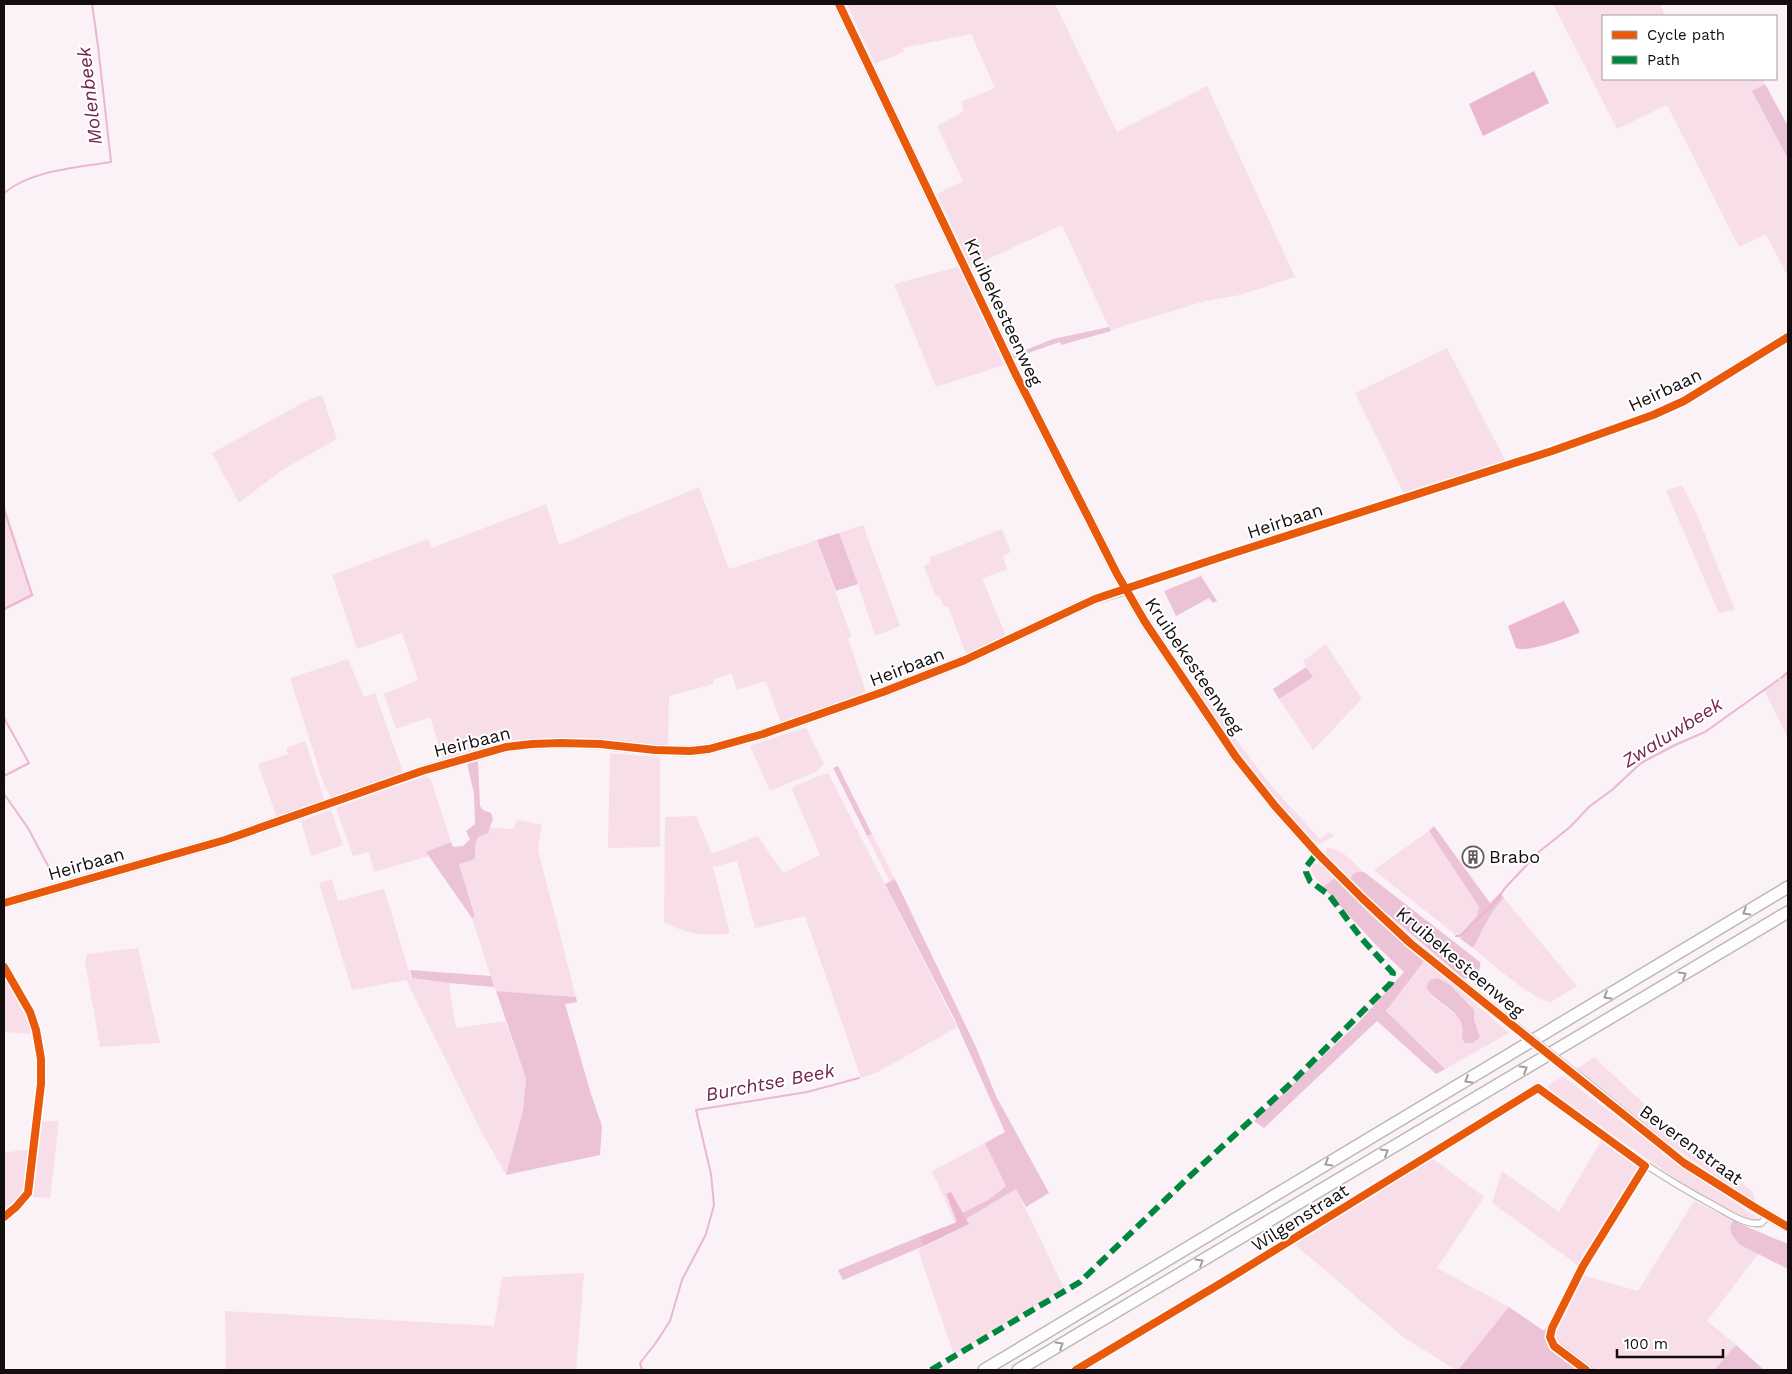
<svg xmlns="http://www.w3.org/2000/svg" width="1792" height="1374" viewBox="0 0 1792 1374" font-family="'Work Sans',sans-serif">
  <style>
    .green { fill: #f8dee9; fill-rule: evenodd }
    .forest { fill: #ecc2d6 }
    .water { fill: #ebb7cf }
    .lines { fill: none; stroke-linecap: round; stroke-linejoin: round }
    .stream { stroke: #ebb7cf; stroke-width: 2 }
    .street-casing { stroke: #bfb8bb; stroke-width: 8 }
    .secondary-casing { stroke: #bfb8bb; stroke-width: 11 }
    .highway-casing { stroke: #bfb8bb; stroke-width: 14 }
    .street { stroke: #fefdfe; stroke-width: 5.5 }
    .secondary { stroke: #fefdfe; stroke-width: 9 }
    .highway { stroke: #fefdfe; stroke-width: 11 }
    .secondary-bridge-casing { stroke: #bfb8bb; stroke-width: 11; stroke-linecap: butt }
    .secondary-bridge { stroke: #fefdfe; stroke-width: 9 }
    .quiet { stroke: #00873e; stroke-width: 6; stroke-dasharray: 12 6; stroke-linecap: butt }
    .cycleway-casing { stroke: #fff; stroke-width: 11 }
    .cycleway { stroke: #e8590c; stroke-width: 8 }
    .oneway { stroke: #a09d9f }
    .labels { text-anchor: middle; stroke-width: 4; stroke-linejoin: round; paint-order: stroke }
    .street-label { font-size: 18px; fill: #130d10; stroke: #fff }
    .poi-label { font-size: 18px; fill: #130d10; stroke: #fff; text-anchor: start }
    .water-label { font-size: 19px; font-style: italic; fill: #74234f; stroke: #fff }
  </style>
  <rect width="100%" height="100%" fill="#faf2f6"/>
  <!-- green -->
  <g class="green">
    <path d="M847 4H1055L1117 132 1207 86 1295 277 1240 295 1205 301 1110 330 1062 225 971 267 937 194 963 181 937 126 964 111 961 102 995 88 971 34 903 48 904 52 875 64Z"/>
    <path d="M1553 4H1660L1665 16H1603V79H1762L1765 84 1752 91 1788 159V277L1766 234 1739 247 1667 105 1617 129Z"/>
    <path d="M958 267 1004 365 936 387 894 284Z"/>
    <path d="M1447 348 1506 462 1404 494 1355 393Z"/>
    <path d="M322 395 337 439 282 470 239 503 212 453 308 400Z"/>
    <path d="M1682 485 1698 517 1735 610 1719 613 1666 491Z"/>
    <path d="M699 487 729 569 817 540 851 636 848 638 866 692 781 723 766 681 737 690 731 673 713 680 714 684 669 696 668 747 528 741 495 745 443 760 430 717 396 729 384 694 418 680 402 633 357 649 332 575 428 539 432 548 546 504 559 545Z"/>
    <path d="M4 504 34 596 4 611Z"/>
    <path d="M863 525 900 626 875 636 858 584 839 533Z"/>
    <path d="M1002 529 1011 552 1003 556 1007 570 982 578 1006 636 966 654 948 606 944 607 939 596 936 597 924 566 931 563 929 558Z"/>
    <path d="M1326 644 1362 699 1313 750 1279 699 1313 677 1303 661Z"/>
    <path d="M348 659 364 697 375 693 403 772 333 798 330 796 324 785 290 678Z"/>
    <path d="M1788 671V738L1764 690Z"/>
    <path d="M1199 688 1240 745 1274 789 1320 839 1329 832 1334 836 1320 844 1309 838 1247 763 1196 690Z"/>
    <path d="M803 728 807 729 824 764 816 772 770 791 750 746Z"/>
    <path d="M305 741 325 802 277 818 258 764 288 754 286 748Z"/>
    <path d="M610 753 660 757V847L608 848Z"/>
    <path d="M829 774 957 1027 878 1072 861 1078 805 916 755 928 737 861 713 867 730 933C707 937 685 934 664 922L665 817 696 816 712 854 758 836 783 873 820 855 792 790 793 787 821 775Z"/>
    <path d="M425 776 430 779 432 783 451 842 426 852 429 856 374 872 369 852 353 856 336 808Z"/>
    <path d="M331 810 343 845 311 856 301 821Z"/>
    <path d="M517 820 542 825 538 850 576 997 496 991 494 987 472 918 475 917 459 864 475 859V845L478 837 488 833 490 828 513 829Z"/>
    <path d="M1429 831 1479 907 1477 916 1460 935 1462 940 1374 870Z"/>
    <path d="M872 834 895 879 890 882 867 836Z"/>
    <path d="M1327 848C1341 847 1354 863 1364 872 1358 872 1352 874 1350 880L1326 857 1324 854Z"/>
    <path d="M1314 863 1321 865 1335 878 1323 887 1312 873 1311 864Z"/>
    <path d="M332 879 338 901 384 889 411 978 449 983 456 1028 505 1021 526 1079 523 1110 506 1175 482 1133 406 980 352 990 319 883Z"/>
    <path d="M1504 898 1577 986 1551 1002C1535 1002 1488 960 1473 948 1483 930 1489 913 1504 898Z"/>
    <path d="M138 948 160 1043 100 1047 85 961 87 954Z"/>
    <path d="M1424 961 1452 983 1509 1033 1445 1069 1386 1011ZM1430 995 1473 1010 1474 1020 1480 1036 1464 1030 1461 1019Z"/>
    <path d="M4 972 21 999 34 1034 4 1032Z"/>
    <path d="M1594 1057 1668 1126 1753 1192 1755 1202C1692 1162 1632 1118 1577 1069Z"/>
    <path d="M1563 1076 1679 1165 1759 1219 1753 1221 1744 1217 1689 1188 1549 1091 1548 1086Z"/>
    <path d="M42 1121H59L50 1198 31 1197Z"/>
    <path d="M1601 1141 1638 1167 1579 1266 1492 1203 1502 1171 1559 1212Z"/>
    <path d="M985 1143 1006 1186 988 1200 962 1213 951 1192 946 1195 958 1222 955 1223 932 1171Z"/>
    <path d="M22 1150H32C27 1180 29 1191 4 1212V1153Z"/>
    <path d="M1432 1158 1484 1197 1437 1268 1509 1307 1458 1370H1456L1403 1337 1292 1242Z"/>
    <path d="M1016 1189 1064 1288 954 1355 918 1250 969 1224 966 1219Z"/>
    <path d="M1694 1201 1733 1221 1730 1228 1740 1245 1758 1254 1707 1321 1736 1345 1714 1370H1596L1553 1337 1582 1275 1638 1291Z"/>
    <path d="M584 1273 576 1370H226L225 1311 494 1326 502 1277Z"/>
  </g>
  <!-- forest -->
  <g class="forest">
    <path d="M1765 84 1788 126V159L1752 91Z"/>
    <path d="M1109 327 1111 331 1061 345 1060 342 1014 358 1013 355 1053 339Z"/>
    <path d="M839 533 858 584 836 591 817 540Z"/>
    <path d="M1201 576 1217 601 1213 603 1209 598 1176 616 1164 591Z"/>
    <path d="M1306 667 1313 677 1279 699 1273 689Z"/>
    <path d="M478 761 480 806 483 810 491 813 493 819 488 833 478 837 475 845V859L459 864 475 917 472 918 426 852 451 842 453 847 463 846 470 839 466 831 475 824 474 793 467 764Z"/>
    <path d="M838 766 872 834 867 836 833 768Z"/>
    <path d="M1434 826 1490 903 1500 893 1504 898C1489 913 1483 930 1473 948L1462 940 1460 935 1477 916 1479 907 1429 831Z"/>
    <path d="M1358 872H1364L1480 962C1482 973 1473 977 1464 979L1371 900 1350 880 1353 874Z"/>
    <path d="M1335 878 1373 917 1424 961 1386 1011 1445 1069 1436 1074 1377 1021 1264 1128 1254 1121 1357 1024 1404 972 1376 945 1323 887Z"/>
    <path d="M895 879 976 1047 996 1096 1049 1193 1026 1207 1016 1189 966 1219 962 1213 988 1200 1006 1186 985 1143 1005 1132 954 1018 885 884Z"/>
    <path d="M410 970 491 976 494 987 449 983 412 978Z"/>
    <path d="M1438 978 1450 985 1474 1010V1020L1480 1037 1473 1043H1465L1462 1038C1468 1010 1437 1007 1426 987L1430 980Z"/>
    <path d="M496 991 576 997 577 1002 565 1004 591 1094 602 1126 600 1155 506 1175 523 1110 526 1079Z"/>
    <path d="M1733 1221 1788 1244V1269L1740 1245 1732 1235 1730 1228Z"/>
    <path d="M919 1237 924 1246 843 1280 838 1270Z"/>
    <path d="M1579 1266 1582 1275 1553 1337 1596 1370H1458L1509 1307 1544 1331Z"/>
    <path d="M1736 1345 1764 1370H1714Z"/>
  </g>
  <!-- water -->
  <g class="water">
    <path d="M1534 71 1549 103 1483 136 1469 104Z"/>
    <path d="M1564 601 1579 630V633C1566 638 1528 653 1516 648L1508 626Z"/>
    <path d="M951 1192 969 1224 924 1246 919 1237 957 1222 946 1194Z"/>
  </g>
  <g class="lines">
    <!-- stream -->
    <g class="stream">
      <path d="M4 193C32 170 76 168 111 162L98 46 92 4"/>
      <path d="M4 509 32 595 4 609"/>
      <path d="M1781 678 1788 672"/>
      <path d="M4 718 29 763 4 776"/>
      <path d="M4 794 28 828 54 877"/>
      <path d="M1456 936H1460L1497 900 1505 888 1540 851 1570 827 1590 806 1612 790 1641 763 1675 745 1705 732 1778 680"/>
      <path d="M642 1370 640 1363 655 1344 670 1321 682 1280 706 1234 714 1205 711 1174 696 1110 807 1092 859 1078"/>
    </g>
    <!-- street casing -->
    <g class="street-casing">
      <g id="street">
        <path d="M1126 590 1224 556 1552 451 1653 415 1684 401 1788 337"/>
        <path d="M4 967 30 1012 36 1030 41 1059V1084L28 1193 16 1207 4 1217"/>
        <path d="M1583 1266 1645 1166"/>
        <path d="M1076 1370 1228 1279 1538 1088C1596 1130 1652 1173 1715 1206 1728 1213 1746 1226 1761 1223L1768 1216"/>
      </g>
    </g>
    <!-- secondary casing -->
    <g class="secondary-casing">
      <g id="secondary">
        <path d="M839 4 1016 375 1117 574 1145 622 1236 757 1275 806 1317 853 1362 898 1410 943 1480 999"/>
        <path d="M4 903 225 840 422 771 506 747 532 744 560 743 600 744 655 750 690 751 709 749 763 734 883 692 965 660 1095 599 1126 590"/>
        <path d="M1582 1080 1684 1163 1754 1207 1788 1227"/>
      </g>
    </g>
    <!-- highway casing -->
    <g class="highway-casing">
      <g id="highway">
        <path d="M984 1370 1788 887"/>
        <path d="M1018 1370 1788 912"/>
      </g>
    </g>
    <!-- street -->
    <use href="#street" class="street"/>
    <!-- secondary -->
    <use href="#secondary" class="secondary"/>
    <!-- highway -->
    <use href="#highway" class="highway"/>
    <!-- secondary-bridge casing -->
    <g class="secondary-bridge-casing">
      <path id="secondary-bridge" d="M1480 999 1582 1080"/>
    </g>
    <!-- secondary-bridge -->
    <use href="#secondary-bridge" class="secondary-bridge"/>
    <!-- quiet -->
    <path class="quiet" d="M931 1370 1080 1282 1190 1176 1286 1088 1391 983 1393 973 1362 939 1329 895 1310 881 1306 872V867L1317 853"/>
    <!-- cycleway casing -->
    <g class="cycleway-casing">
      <g id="cycleway">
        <path d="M839 4 1016 375 1117 574 1145 622 1236 757 1275 806 1317 853 1362 898 1410 943 1684 1163 1754 1207 1788 1227"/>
        <path d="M4 903 225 840 422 771 506 747 532 744 560 743 600 744 655 750 690 751 709 749 763 734 883 692 965 660 1095 599 1224 556 1552 451 1653 415 1684 401 1788 337"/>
        <path d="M4 967 30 1012 36 1030 41 1059V1084L28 1193 16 1207 4 1217"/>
        <path d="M1076 1370 1228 1279 1538 1088 1645 1166 1583 1266 1552 1328 1550 1337 1554 1346 1586 1370"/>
      </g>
    </g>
    <!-- cycleway -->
    <use href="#cycleway" class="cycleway"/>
  </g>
  <!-- one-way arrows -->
  <defs><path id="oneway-chevron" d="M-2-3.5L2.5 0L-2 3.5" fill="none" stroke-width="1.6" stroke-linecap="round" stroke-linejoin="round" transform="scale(1.25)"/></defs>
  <g class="oneway">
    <use href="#oneway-chevron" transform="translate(1746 912) rotate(149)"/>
    <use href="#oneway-chevron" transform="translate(1683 975) rotate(-31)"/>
    <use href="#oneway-chevron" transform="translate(1607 996) rotate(149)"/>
    <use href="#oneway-chevron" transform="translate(1524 1069) rotate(-31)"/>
    <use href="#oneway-chevron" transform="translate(1468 1080) rotate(149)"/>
    <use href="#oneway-chevron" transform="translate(1385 1152) rotate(-31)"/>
    <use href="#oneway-chevron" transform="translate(1328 1163) rotate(149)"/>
    <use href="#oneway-chevron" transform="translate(1200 1262) rotate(-31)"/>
    <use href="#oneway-chevron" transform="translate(1060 1345) rotate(-31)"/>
  </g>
  <!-- icons -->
  <defs>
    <g id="building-ring" transform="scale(1.125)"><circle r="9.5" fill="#fff" stroke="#645d60" stroke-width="1.5"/><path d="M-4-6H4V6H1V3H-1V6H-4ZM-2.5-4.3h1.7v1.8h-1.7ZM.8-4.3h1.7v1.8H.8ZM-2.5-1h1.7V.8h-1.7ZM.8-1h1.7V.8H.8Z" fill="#645d60"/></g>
  </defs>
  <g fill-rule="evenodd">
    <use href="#building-ring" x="1473" y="857"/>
  </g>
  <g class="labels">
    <!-- street labels -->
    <g class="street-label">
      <text transform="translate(1003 312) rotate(65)" y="6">Kruibekesteenweg</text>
      <text transform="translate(1665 390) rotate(-25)" y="6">Heirbaan</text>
      <text transform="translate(1285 521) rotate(-18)" y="6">Heirbaan</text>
      <text transform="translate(1194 666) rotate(56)" y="6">Kruibekesteenweg</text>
      <text transform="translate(907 667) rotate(-21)" y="6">Heirbaan</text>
      <text transform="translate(472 742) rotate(-14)" y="6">Heirbaan</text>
      <text transform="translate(86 864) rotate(-16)" y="6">Heirbaan</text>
      <text transform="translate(1460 962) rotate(40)" y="6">Kruibekesteenweg</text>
      <text transform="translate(1691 1145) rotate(36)" y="6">Beverenstraat</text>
      <text transform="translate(1300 1218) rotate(-32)" y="6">Wilgenstraat</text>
    </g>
    <!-- poi labels -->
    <g class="poi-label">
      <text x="1489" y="863">Brabo</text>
    </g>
    <!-- water labels -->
    <g class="water-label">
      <text transform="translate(89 96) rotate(-97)" y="7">Molenbeek</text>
      <text transform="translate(1672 732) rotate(-32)" y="7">Zwaluwbeek</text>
      <text transform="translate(770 1082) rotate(-11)" y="7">Burchtse Beek</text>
    </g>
  </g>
  <!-- border -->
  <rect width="1792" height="1374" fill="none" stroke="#130d10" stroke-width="10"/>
  <!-- legend -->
  <rect x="1602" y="15" width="175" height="65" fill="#ffffff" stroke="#a19e9f"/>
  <rect x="1612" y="31" width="25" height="8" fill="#e8590c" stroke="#a19e9f"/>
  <text x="1647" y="40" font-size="15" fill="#130d10">Cycle path</text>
  <rect x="1612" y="56" width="25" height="8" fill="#00873e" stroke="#a19e9f"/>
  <text x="1647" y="65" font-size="15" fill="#130d10">Path</text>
  <!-- scale -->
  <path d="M1617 1349v8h106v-8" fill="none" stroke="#130d10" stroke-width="2.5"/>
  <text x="1624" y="1349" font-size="15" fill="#130d10" stroke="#ffffff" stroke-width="4" paint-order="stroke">100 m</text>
</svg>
